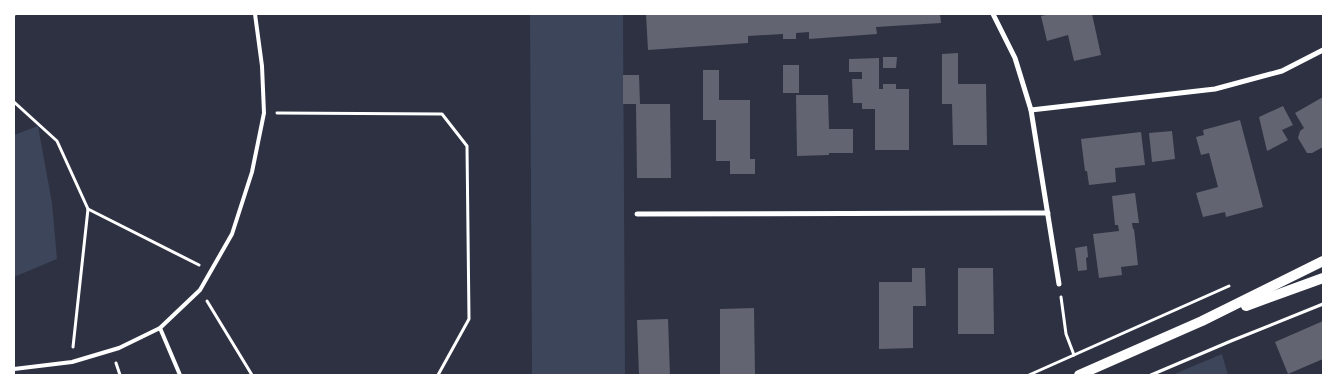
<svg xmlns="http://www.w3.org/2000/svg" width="1337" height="389" viewBox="0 0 1337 389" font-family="'Sofia Sans Condensed',sans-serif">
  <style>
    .green { fill: #3c4559 }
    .building { fill: #626471 }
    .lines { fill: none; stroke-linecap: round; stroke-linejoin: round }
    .path { stroke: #fff; stroke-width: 3 }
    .service { stroke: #fff; stroke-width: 4 }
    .minor { stroke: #fff; stroke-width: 5 }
    .secondary { stroke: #fff; stroke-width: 10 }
  </style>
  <rect width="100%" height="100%" fill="#2d3142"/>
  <!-- green -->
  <g class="green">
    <path d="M530 14H623L625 375H532Z"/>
    <path d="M38 126 52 203 57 259 14 277V135Z"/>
    <path d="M1222 354 1228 375H1172Z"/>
  </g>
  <!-- building -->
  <g class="building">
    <path d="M646 14H940L941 23 876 27 877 34 809 39V32L796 33V39H783V34L748 36V43L648 50Z"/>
    <path d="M1051 14H1092L1101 55 1074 61 1068 35 1047 41 1041 16Z"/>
    <path d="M958 53V84H986L987 145H953L952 104H942V54Z"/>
    <path d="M883 57H897L896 68H883Z"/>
    <path d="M879 58V89H883V84H896V89H909V150H875V109H862V103H853L852 79H862V72H849V59Z"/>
    <rect x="783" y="65" width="16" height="28"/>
    <path d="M703 70H719V100H750V159H755V174H730V161H716V120H703Z"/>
    <path d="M623 75H639L640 104H670L671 178H637L636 104H623Z"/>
    <path d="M796 95H828L829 129H853V153H829V155L797 156Z"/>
    <path d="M1323 97V147L1312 153H1307L1298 138 1300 131 1304 128 1295 113Z"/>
    <path d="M1283 106 1293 125 1282 130 1288 140 1267 151 1259 117Z"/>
    <path d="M1240 120 1263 207 1226 217 1225 212 1203 217 1196 193 1218 187 1209 153 1201 155 1196 137 1204 135 1203 130Z"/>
    <path d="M1172 131 1175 159 1152 162 1149 133Z"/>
    <path d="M1141 132 1145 165 1115 168 1116 182 1089 185 1087 171H1085L1081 139Z"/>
    <path d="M1135 193 1139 223H1132L1133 229H1134L1138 265 1121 267 1122 275 1099 278 1093 234 1119 231 1118 225H1115L1112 196Z"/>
    <path d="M1087 246 1088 257 1086 258 1087 270 1078 271 1075 248Z"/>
    <path d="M912 268H925L926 306H913V348L879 349V282H912Z"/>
    <path d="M958 268H993L994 334H958Z"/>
    <path d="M754 308 755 375H720V309Z"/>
    <path d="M668 319 670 375H639L637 320Z"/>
    <path d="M1323 321V359L1288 374 1275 342Z"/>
  </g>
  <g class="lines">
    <!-- path -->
    <g class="path">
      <path d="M14 15V14"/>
      <path d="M14 102 57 141 88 209 73 347"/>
      <path d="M277 113 442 114 467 146 469 319 438 375"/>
      <path d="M88 209 199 265"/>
      <path d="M1061 297 1066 334 1074 355"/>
      <path d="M207 301 252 375"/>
      <path d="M116 363 120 375"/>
      <path d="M1029 375 1229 286"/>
      <path d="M1151 375 1231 341 1323 304"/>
    </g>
    <!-- service -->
    <g class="service">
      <path d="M160 328 180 375"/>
      <path d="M14 369 72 362 119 348 160 328 200 290 232 234 252 172 264 113 262 66 255 14"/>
    </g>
    <!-- minor -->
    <g class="minor">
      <path d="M993 14 1015 58 1031 110 1059 284"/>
      <path d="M1031 110 1215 89 1282 71 1323 50"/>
      <path d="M637 214 1048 213"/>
    </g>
    <!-- secondary -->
    <g class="secondary">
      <path d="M1246 306 1323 278"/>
      <path d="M1079 375 1202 321 1323 261"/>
    </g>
  </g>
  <!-- border -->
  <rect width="1337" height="389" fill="none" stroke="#ffffff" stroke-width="30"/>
</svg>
